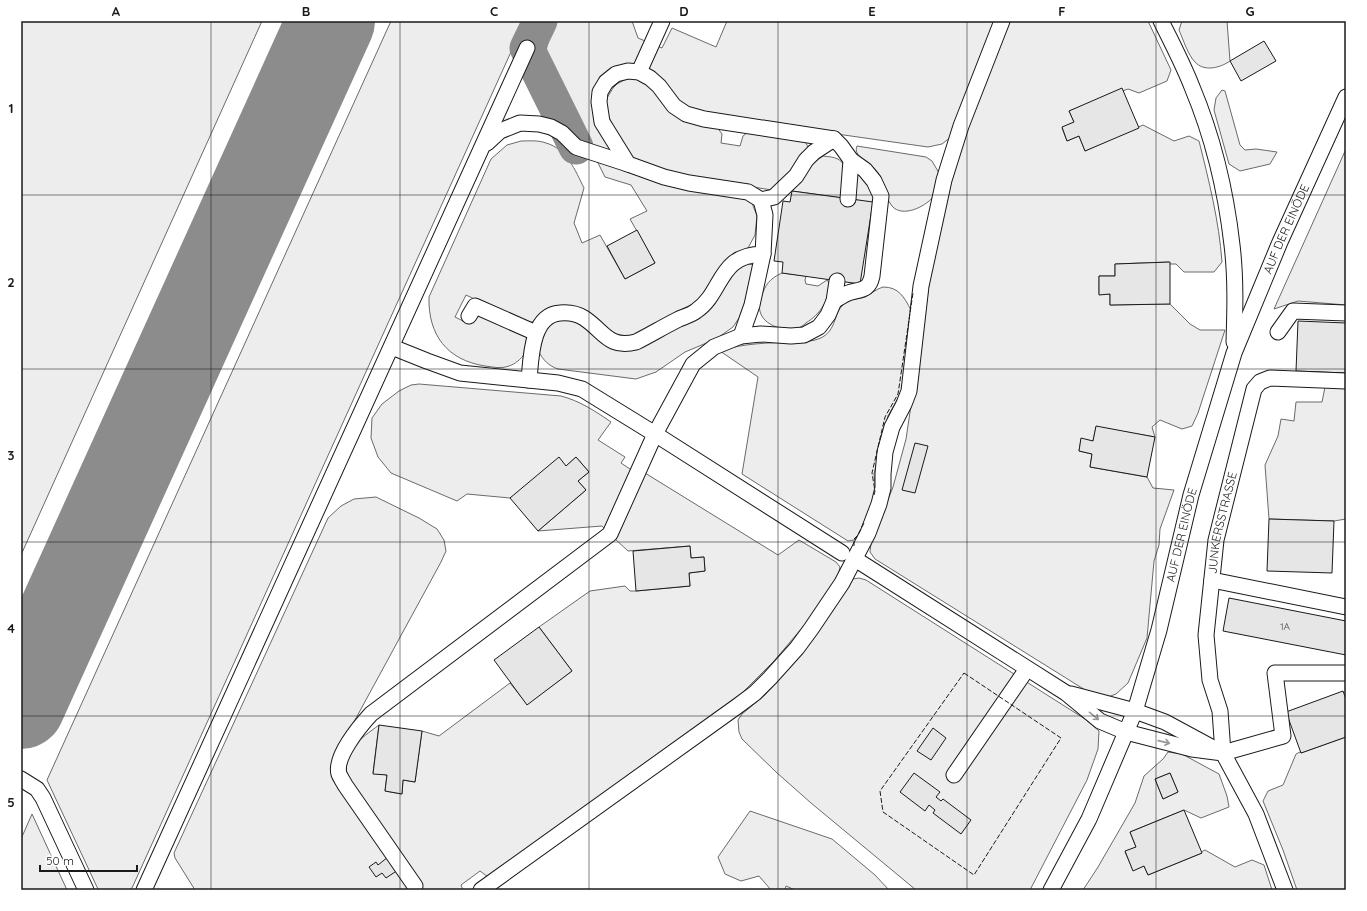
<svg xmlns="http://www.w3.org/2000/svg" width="1367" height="911" viewBox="0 0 1367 911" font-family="Quicksand,sans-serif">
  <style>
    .green { fill: #ededed; stroke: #6a6a6a; fill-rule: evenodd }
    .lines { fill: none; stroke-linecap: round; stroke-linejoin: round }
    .taxiway { stroke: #8c8c8c; stroke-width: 35 }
    .runway { stroke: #8c8c8c; stroke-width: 88 }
    .building { fill: #e6e6e6; stroke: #1a1a1a }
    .minor-casing { stroke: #1a1a1a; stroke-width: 17 }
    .minor { stroke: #fff; stroke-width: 15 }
    .fence { stroke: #1a1a1a; stroke-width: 1; stroke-dasharray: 5 2; stroke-linecap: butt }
    .oneway { stroke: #989898 }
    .grid { fill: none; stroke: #1a1a1a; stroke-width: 1; stroke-opacity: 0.55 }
    .labels { text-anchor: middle; stroke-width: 3; stroke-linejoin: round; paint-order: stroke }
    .number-label { font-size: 10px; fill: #4d4d4d }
    .street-label { font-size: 12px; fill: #1a1a1a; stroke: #fff }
    .neatline { fill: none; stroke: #1a1a1a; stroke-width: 1.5 }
    .grid-label { font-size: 13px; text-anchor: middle; font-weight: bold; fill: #1a1a1a }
  </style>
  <rect width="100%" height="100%" fill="#fff"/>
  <!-- green -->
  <g class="green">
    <path d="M21 21H262L21 555Z"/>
    <path d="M391 21H525L132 888 129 890H99L97 887 47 780Z"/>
    <path d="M554 21H632L638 38 662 48 672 28 716 47 727 21H996L951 137 942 144 928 147 697 114 628 65C611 65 606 74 596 86L619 154 589 145 563 91 550 62 546 50Z"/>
    <path d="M1009 21H1148L1171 70 1167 81 1139 93 1128 89 1069 111 1074 122 1062 128 1067 141 1079 136 1085 151 1143 125 1174 141 1189 136 1199 141C1209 181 1219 221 1222 262L1214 272H1184L1176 264H1170L1169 262 1115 264V276H1099V294H1110V305L1170 304 1190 324 1200 330H1225L1198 413 1192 426 1182 429 1160 420 1152 427 1155 437 1096 427 1093 441 1081 439 1079 451 1092 454 1090 467 1147 477 1153 488 1174 490 1160 529 1159 545 1154 561 1147 638 1128 683 1116 694 1108 697H1097L1082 688 875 559 870 552 871 543 893 487 906 439 932 265 949 186 974 107Z"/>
    <path d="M1182 21H1227L1230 61C1220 68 1204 72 1195 62 1188 55 1183 39 1179 30Z"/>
    <path d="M633 78 644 80 717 127 722 134 721 143 740 146 743 136 748 132 805 141 808 147 790 175 772 190 670 174 633 159 614 128 607 113 606 106 607 98 613 88 617 84 626 79Z"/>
    <path d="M1222 90 1225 91 1240 145 1245 150 1256 149 1277 152 1270 164 1240 171 1229 164 1214 110 1216 98Z"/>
    <path d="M521 141C529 141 538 140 546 143 567 149 575 170 584 188L574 223 582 243 600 235 625 279 655 263 630 219 647 211 631 185 605 177 596 159 741 195 752 203 757 216 755 235 748 248 707 290 696 304 641 333 621 339 587 315 525 323 466 295 455 317 469 324 475 314 527 335C533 347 521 362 509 366 501 369 493 367 485 366 447 360 428 335 429 297L491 159 507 145Z"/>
    <path d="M857 146 926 157 932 161 939 173C937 180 937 192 933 197 925 207 902 218 892 206 883 195 886 180 874 168 867 161 853 156 857 146Z"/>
    <path d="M1346 149V305L1298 301 1274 309Z"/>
    <path d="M823 156C831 157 839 157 843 164V198L792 191C801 177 809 165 823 156Z"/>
    <path d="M857 170 871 185 877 206 854 199Z"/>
    <path d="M746 264 757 265V268L739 318 733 327 716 339 685 352 656 372 636 379 558 369C549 366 543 360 539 352L544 331 554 321 568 318 583 323 598 337 648 343 731 272Z"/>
    <path d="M782 273 806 276 805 280 806 284 818 286 827 280 829 283C830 300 820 314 806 323 803 326 799 328 796 329 775 331 753 320 761 297 766 284 769 279 782 273Z"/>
    <path d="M883 287C899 287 904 297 911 310L902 391 888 416 874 474 876 493 859 535 854 540 848 541 742 474 758 377 720 351C743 343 769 343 793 342 800 342 808 342 815 340 838 334 832 314 844 304 849 299 859 299 865 297 871 294 876 289 883 287Z"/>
    <path d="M419 384 561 396C580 401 595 411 611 422L598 440 625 457 621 463 633 471 606 530 602 526 538 531 586 490 578 481 589 472 576 457 566 466 510 498 467 494 457 501 391 473 378 457 371 438 372 418 382 404 399 391 411 385Z"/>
    <path d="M1325 387 1346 388V519L1334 521 1269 519 1265 465 1278 436 1281 419 1294 421 1296 402H1322Z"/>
    <path d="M645 473 778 555 799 540 836 562 840 567 838 577 807 622 774 661 734 701 488 877 480 871 461 885 463 890H422L347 776C343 750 360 739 379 725L373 773 387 775 385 791 402 794 403 780 415 782 422 731 439 736 510 683 527 704 572 671 539 627 590 591 625 586 630 591H636L690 586 689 573 705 571 704 557 691 558 690 546 628 551 614 538Z"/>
    <path d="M376 497 419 518 437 529 444 540 446 551 441 562 349 731 335 762 414 890H195L175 858 174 853 328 518 341 506 354 499Z"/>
    <path d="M859 578 866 580 1066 707 1085 719 1099 731 1098 749 1087 780 1030 890H916L811 803 776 772 742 739 739 732 738 720 742 714 765 695 799 657 827 618 848 584 853 579Z"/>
    <path d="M1346 737V890H1297L1283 850 1263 801 1268 791 1283 785 1296 754 1300 752 1301 753Z"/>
    <path d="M1168 752 1182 754 1219 774 1227 796 1229 807 1201 818 1184 810 1130 832 1136 847 1125 852 1133 870 1144 866 1148 875 1202 853 1201 852 1205 850 1235 867 1252 860 1264 865 1272 890H1083L1098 867 1135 803 1144 776 1163 759ZM1170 773 1178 792 1163 799 1155 779Z"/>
    <path d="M750 811 832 839 875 875 889 890H795L786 886 785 890H771L759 876 741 881 725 874 718 857Z"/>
    <path d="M32 814 67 890H21V839Z"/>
  </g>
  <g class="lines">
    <!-- taxiway -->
    <path class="taxiway" d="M540 21 527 48 576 147"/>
    <!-- runway -->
    <path class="runway" d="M21 705 331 21"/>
  </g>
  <!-- building -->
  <g class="building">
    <path d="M1264 41 1276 61 1241 81 1230 61Z"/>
    <path d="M1122 88 1139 128 1085 151 1079 136 1067 141 1062 127 1074 122 1069 111Z"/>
    <path d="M792 191 873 202 860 284 782 273 783 262 774 261 783 201 790 202Z"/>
    <path d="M637 230 655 263 625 279 607 246Z"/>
    <path d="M1170 262V304L1110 305V294L1099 295V276H1115V264Z"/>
    <path d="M1298 321 1346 323V373L1296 371Z"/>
    <path d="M1096 426 1155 437 1147 477 1090 467 1092 454 1079 451 1081 438 1093 441Z"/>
    <path d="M915 443 928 446 915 493 902 490Z"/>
    <path d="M559 457 566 466 576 457 589 472 578 481 586 490 538 531 510 498Z"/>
    <path d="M1269 519 1334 521 1332 573 1267 571Z"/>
    <path d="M690 546 691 558 704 557 705 571 689 573 690 586 636 591 633 551Z"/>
    <path d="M1229 598 1346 621V655L1223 631Z"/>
    <path d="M539 627 572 671 527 705 494 660Z"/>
    <path d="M1343 691 1346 699V737L1301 753 1286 712Z"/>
    <path d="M379 725 422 731 415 782 403 780 402 794 385 791 387 775 373 774Z"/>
    <path d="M933 728 946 738 931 760 917 751Z"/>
    <path d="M914 773 940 792 936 797 941 801 943 799 971 820 961 834 933 813 935 810 929 805 925 811 900 792Z"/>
    <path d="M1170 773 1178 792 1163 799 1155 779Z"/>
    <path d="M1184 810 1202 853 1148 875 1144 866 1133 871 1125 851 1136 847 1130 832Z"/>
    <path d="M388 857 398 870 386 878 382 873 376 877 369 867 376 862 378 865Z"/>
  </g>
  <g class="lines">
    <!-- minor casing -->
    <g class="minor-casing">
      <g id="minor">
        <path d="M1161 21C1172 43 1183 64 1192 87 1213 137 1226 192 1232 245 1236 278 1235 310 1234 342"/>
        <path d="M639 72 662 21"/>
        <path d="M487 143 500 131 520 123 539 124 551 127 562 133 576 147 628 164"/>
        <path d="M761 200 774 197 796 176 806 160 814 152 834 139 841 146 851 160 848 199"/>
        <path d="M834 301C839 298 843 295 848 293 861 289 869 291 872 276L881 196 874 181 865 170 851 160"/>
        <path d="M469 316 475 306 536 333"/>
        <path d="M1278 332 1293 311 1346 313"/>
        <path d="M741 336 752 305 763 254"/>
        <path d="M392 347 427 361 460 373 558 383 582 389 655 434 842 553"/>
        <path d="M529 380C531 359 531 315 560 313 569 312 576 313 584 318 604 331 608 349 636 342 650 335 663 327 677 320 683 317 691 315 696 311 724 292 717 255 763 254L765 215 761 200 748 192 689 183 664 177 628 164 602 122 599 102 600 92 606 82 616 74 628 71 639 72 650 78 659 86 674 106 686 114 704 119 834 139"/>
        <path d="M855 559 1066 693 1100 721 1126 732 1192 749 1223 753 1283 736 1275 673H1346"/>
        <path d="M1212 580 1346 607"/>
        <path d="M1071 694 1135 711 1165 722 1215 749"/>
        <path d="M954 775 1027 669"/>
        <path d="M21 779 37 789 43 798 86 890"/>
        <path d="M415 886 345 785C343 781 340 777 339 774 334 757 360 726 371 714L610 534 655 434 693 364 714 347 741 336 761 334 791 336 804 335 819 327 828 315 834 301 837 281"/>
        <path d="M144 890 527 48"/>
        <path d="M481 890 739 705 755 693 770 678 797 648 811 629 842 583 868 533 879 504 883 488V474L885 452 892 427 904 404 909 391 921 286 944 180 961 126 1002 21"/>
        <path id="s1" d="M1051 890 1089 819 1135 711 1159 630 1191 495 1234 353 1280 242 1346 97"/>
        <path id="s2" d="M1285 890 1256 814 1223 753 1220 711 1210 680 1206 635 1216 540 1254 389 1260 382 1270 378 1346 381"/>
      </g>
    </g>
    <!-- minor -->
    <use href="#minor" class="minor"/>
    <!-- fence -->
    <g class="fence">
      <path d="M874 495 875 491 872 473 885 417 898 394 913 293"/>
      <path d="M854 546V539L858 535 864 523"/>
      <path d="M964 673 1061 738 974 875 883 812 880 791Z"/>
    </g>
  </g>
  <!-- one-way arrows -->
  <defs><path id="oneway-shaft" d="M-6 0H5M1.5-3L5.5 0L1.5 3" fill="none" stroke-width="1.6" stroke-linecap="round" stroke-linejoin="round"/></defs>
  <g class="oneway">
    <use href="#oneway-shaft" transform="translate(1094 716) rotate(39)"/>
    <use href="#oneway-shaft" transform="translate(1164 742) rotate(13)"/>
  </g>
  <!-- grid -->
  <path class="grid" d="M211 21V890M400 21V890M589 21V890M778 21V890M967 21V890M1156 21V890M21 195H1346M21 369H1346M21 542H1346M21 716H1346"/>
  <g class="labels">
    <!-- number labels -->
    <g class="number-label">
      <text x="1285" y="630">1A</text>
    </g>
    <!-- street labels -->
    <g class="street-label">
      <text dy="4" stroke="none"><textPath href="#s1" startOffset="704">AUF DER EINÖDE</textPath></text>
      <text dy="4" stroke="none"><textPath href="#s2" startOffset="384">JUNKERSSTRASSE</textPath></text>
      <text dy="4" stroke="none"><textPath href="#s1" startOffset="380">AUF DER EINÖDE</textPath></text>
    </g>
  </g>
  <!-- border -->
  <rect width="1367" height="911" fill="none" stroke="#ffffff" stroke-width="44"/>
  <!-- scale -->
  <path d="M40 865v6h97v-6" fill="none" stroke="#1a1a1a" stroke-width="2"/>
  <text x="46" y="865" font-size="12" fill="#1a1a1a" stroke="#ffffff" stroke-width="3" paint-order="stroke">50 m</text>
  <rect x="22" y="22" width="1323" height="867" class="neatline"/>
  <g class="grid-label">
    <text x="116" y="16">A</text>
    <text x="306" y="16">B</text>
    <text x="494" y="16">C</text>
    <text x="684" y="16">D</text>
    <text x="872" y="16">E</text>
    <text x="1062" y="16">F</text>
    <text x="1250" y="16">G</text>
    <text x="11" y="113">1</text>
    <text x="11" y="287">2</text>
    <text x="11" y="460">3</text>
    <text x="11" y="633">4</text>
    <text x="11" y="807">5</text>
  </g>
</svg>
